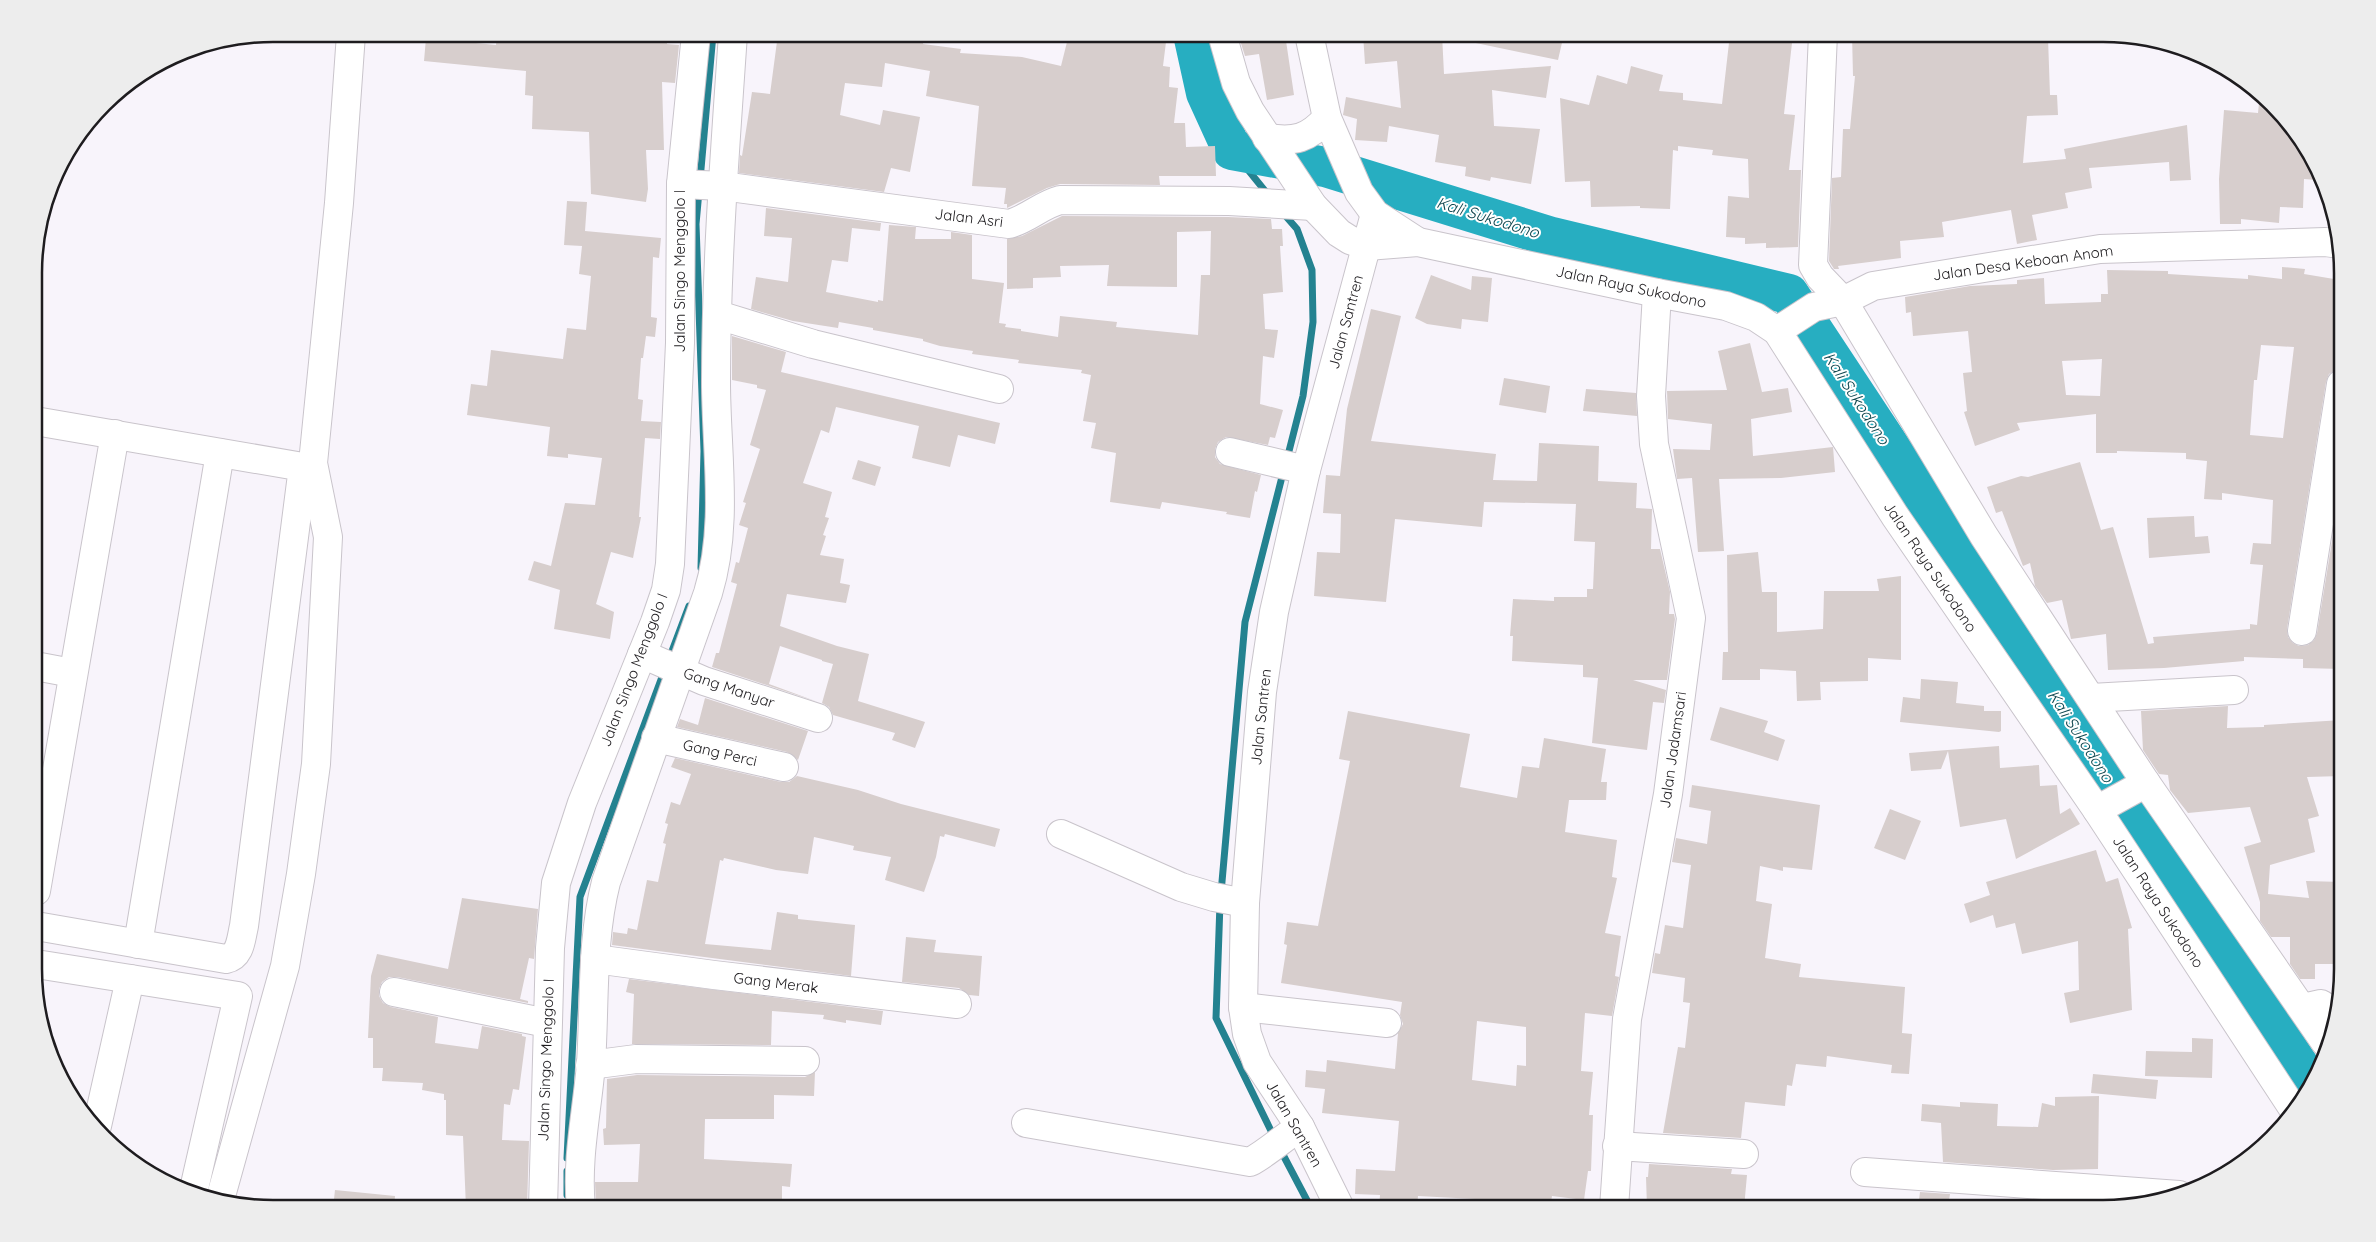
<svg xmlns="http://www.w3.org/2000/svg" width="2376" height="1242" viewBox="0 0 2376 1242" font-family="Quicksand,sans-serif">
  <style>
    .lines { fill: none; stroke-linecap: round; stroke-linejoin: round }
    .stream { stroke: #248290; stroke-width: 7 }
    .river { stroke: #27aec1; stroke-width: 40 }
    .building { fill: #d7cecd; fill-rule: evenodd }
    .minor-casing { stroke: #c9c4cb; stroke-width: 30 }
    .major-casing { stroke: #c9c4cb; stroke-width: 30 }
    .minor { stroke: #fff; stroke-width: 28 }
    .major { stroke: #fff; stroke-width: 28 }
    .labels { text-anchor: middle; stroke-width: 4; stroke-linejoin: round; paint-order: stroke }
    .street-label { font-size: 15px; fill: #1e1c1f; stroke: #fff }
    .water-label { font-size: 16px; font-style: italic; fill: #0e464e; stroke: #fff }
    .rim { fill: none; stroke: #1e1c1f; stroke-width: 2.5 }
  </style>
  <rect width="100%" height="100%" fill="#f8f4fb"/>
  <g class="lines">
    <!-- stream -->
    <g class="stream">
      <path d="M1232 150 1270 197"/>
      <path d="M700 180 713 34"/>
      <path d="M699 191 696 224 704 451 701 568"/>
      <path d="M1283 213 1297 229 1312 270 1313 322 1303 396 1287 459"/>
      <path d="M669 659 689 606"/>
      <path d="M1221 893 1245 622 1284 469"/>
      <path d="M1220 903 1216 1018 1275 1139"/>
      <path d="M1280 1149 1311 1208"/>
      <path d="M567 1158 580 897 665 669"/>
      <path d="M567 1171V1195"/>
    </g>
    <!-- river -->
    <path class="river" d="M1193 34 1206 93 1232 150 1325 167 1552 237 1789 294 2311 1084"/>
  </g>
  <!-- building -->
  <g class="building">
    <path d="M497 34H634L667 37V44L679 45 675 83 662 82 664 150H646L648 189 646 202 591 194 589 132 532 129 533 96 525 95 526 71 424 61 426 38 496 45Z"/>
    <path d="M778 34H824L894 41 895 34H924L923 44 961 49 960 53 1022 57 1061 66 1069 34H1167L1163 66 1170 67 1169 87 1178 88 1174 123H1185L1186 147 1215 146 1216 176H1159L1160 185 1060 184 1047 188 1007 208V204H1004L1006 188 972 186 979 106 926 96 930 71 885 63 882 87 845 83 840 115 880 125 883 110 920 117 910 172 891 168 884 192 739 173 740 155 742 156 752 92 770 94Z"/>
    <path d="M1238 34H1285L1294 95 1267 100 1259 54 1245 56Z"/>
    <path d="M1363 34H1442L1444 74 1551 66 1546 98 1492 90 1494 126 1540 129 1531 184 1491 177 1490 181 1465 176 1466 167 1435 162 1439 135 1389 126 1387 142 1355 140 1357 119 1343 115 1346 97 1401 108 1397 61 1365 64Z"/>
    <path d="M1472 34H1564L1558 60 1471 42Z"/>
    <path d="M1730 34H1793L1784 114 1795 115 1789 170H1801L1798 247 1766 248V243L1745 244V238L1726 237 1728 196 1749 198 1748 159 1712 155 1713 150 1678 146V151L1673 150 1670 209 1640 208V206L1591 207 1590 181 1565 182 1560 98 1589 105 1597 75 1627 84 1631 66 1663 75 1659 91 1683 93V100L1722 104Z"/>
    <path d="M1852 34H2006V37L2048 38 2050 95H2057L2058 115 2027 116 2023 163 2066 159 2064 149 2187 125 2191 180 2170 181 2169 162 2089 168 2092 188 2065 193 2068 208 2032 215 2037 240 2017 244 2011 210 1942 222 1944 237 1900 241 1901 258 1838 266 1839 269H1834L1829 261 1832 178 1841 177 1843 129H1850L1855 76H1853Z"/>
    <path d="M2260 93 2302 140 2317 180 2304 179 2303 208 2280 207 2279 223 2241 219V224H2220L2219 179 2224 110 2258 113Z"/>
    <path d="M567 201 587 202 585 231 661 238 659 258 653 257 651 317 657 318 655 337 646 336 643 358H641L638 399 643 400 641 421 661 422 660 439 645 438 639 517H641L633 558 611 552 596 604 614 612 610 639 554 629 560 590 528 580 534 561 551 566 565 503 595 505 602 458 568 454V458L547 456 550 427 467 415 471 384 487 386 491 350 563 359 567 328 586 330 591 276 579 274 582 246 564 245Z"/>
    <path d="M766 208 881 223 880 231 852 228 848 262 832 260 826 292 878 302V300L883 301 889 225 916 227 915 239H951V232L972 235V279L1004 283 999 323 1006 324 1005 327 1021 329V331L1058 337 1060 316 1117 322 1116 327 1198 335 1201 275H1210L1211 231 1177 232V287L1107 286 1109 265 1060 266 1061 277 1033 278V288L1007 289V239L1022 236 1062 216 1228 217 1271 219 1272 229H1282L1283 246H1280L1283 292 1263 294 1265 329 1278 330 1274 358 1263 356 1260 404 1283 410 1275 438 1270 437 1268 445 1226 437 1218 442 1215 449V457L1220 464 1261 475 1257 492 1255 491 1250 518 1226 514 1227 512 1162 502 1160 509 1110 502 1116 453 1091 448 1096 423 1083 421 1091 375 1081 373 1082 370 1018 363 1019 360 972 354 973 351 940 346 923 341V339L873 330V328L839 322 838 328 793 321 751 309 756 277 788 282 792 238 764 236Z"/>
    <path d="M2282 267 2305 269 2304 274 2340 280V337L2337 369 2329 374 2326 382 2287 629 2288 637 2293 643 2299 646 2308 645 2314 640 2317 633 2334 529 2341 530V669L2303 668V659L2244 657V661L2164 668 2108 670 2106 634 2071 639 2062 600 2047 603 2035 586 2030 563 2023 566 2002 511 1996 513 1987 487 2021 476 2028 477 2080 462 2101 530 2113 527 2148 644 2154 643 2153 637 2250 629V624L2257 625 2263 565 2250 564 2253 543 2271 544 2273 500 2222 493V500L2204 499 2207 461 2186 459V453L2117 451V453H2096V414L2017 423 2020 430 1975 446 1964 412 1967 411 1963 373 1972 372 1968 331 1913 336 1911 312 1906 313 1905 297 1970 286 2017 284V280L2044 278 2045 304 2101 302V294H2108L2107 270 2168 271V274L2248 279V275L2282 279ZM2261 345 2294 347 2283 438 2250 435 2254 380H2257ZM2102 359 2100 396 2066 395 2062 361Z"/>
    <path d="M1431 275 1471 290 1472 276 1492 278 1488 322 1462 319 1461 329 1427 324 1415 318Z"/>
    <path d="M1371 309 1401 316 1371 441 1496 454 1493 480 1537 481 1539 443 1599 446 1598 481 1637 483 1636 508 1652 509 1651 549H1660L1670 592 1669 614H1674L1675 619 1667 680H1633L1666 690 1664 703 1653 702 1647 750 1592 743 1598 678 1583 677V665L1512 661 1513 636H1510L1513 599 1554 601V597H1587V589H1593L1595 542 1574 541 1576 504 1484 502 1482 527 1395 519 1386 602 1314 596 1317 552 1340 553 1341 514 1323 513 1326 475 1340 476 1347 409Z"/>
    <path d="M732 336 786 352 781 372 1000 423 995 444 958 435 950 467 912 458 919 426 836 407 829 433 821 430 803 483 832 492 825 517 829 518 823 535 826 536 820 555 844 559 840 583 850 585 846 603 787 594 780 626 837 646 869 654 858 701 925 722 915 748 892 740 895 733 833 715 829 707 822 703 833 664 822 661V660L780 646 769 684 818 702 712 667 716 653H719L737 584 731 582 736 562 739 563 748 528 739 525 746 503 743 502 760 449 750 445 766 390 757 388V385L732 380Z"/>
    <path d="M1750 343 1762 392 1788 388 1792 412 1751 419 1753 456 1833 447 1835 472 1781 478 1719 479 1724 551 1698 552 1692 478 1677 479 1673 449 1710 450 1712 424 1668 419 1667 391 1727 390 1718 351Z"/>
    <path d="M1504 378 1550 386 1546 413 1499 405Z"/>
    <path d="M1586 389 1636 393 1637 416 1583 411Z"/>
    <path d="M858 460 881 467 875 486 852 479Z"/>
    <path d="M2194 516 2195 537 2208 536 2210 553 2149 558 2147 518Z"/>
    <path d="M1758 552 1762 592H1777V632L1823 629 1824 591H1879L1877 579 1901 576V660L1868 658V681L1820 682 1821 700 1797 701 1796 671 1760 669V680H1722L1723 652H1728L1727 555Z"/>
    <path d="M1921 679 1958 682 1956 703 1984 706V711H2001V731L1999 732 1900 722 1903 697 1920 699Z"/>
    <path d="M705 698 808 731 798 760 787 752 677 727 680 719 698 725Z"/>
    <path d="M2228 706 2227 728 2264 727V725L2342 720V776L2307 777 2319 816 2308 819 2315 852 2270 865 2268 894 2309 898 2306 881 2342 882V964H2315V979H2300L2290 964V937H2271L2260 921V902L2244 847 2261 842 2250 807 2188 813 2170 790 2168 775 2159 774 2143 750 2141 711Z"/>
    <path d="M1720 707 1768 721 1764 732 1785 740 1778 761 1710 740Z"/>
    <path d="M1348 711 1470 734 1460 787 1517 798 1522 766 1539 768 1544 738 1606 749 1601 782H1607L1606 800H1569L1565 832 1617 840 1612 877 1617 878 1605 933 1621 936 1615 976 1619 977 1612 1016 1585 1013 1581 1071 1593 1072 1589 1115H1593L1591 1171H1588L1584 1200 1552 1196 1550 1208H1524L1512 1206 1513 1201 1418 1196 1417 1208H1379L1380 1195 1355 1194 1356 1169 1395 1171 1399 1121 1322 1113 1325 1089 1305 1087 1306 1070 1326 1072 1327 1060 1395 1069 1398 1033 1403 1024 1400 1015 1402 1002 1281 983 1287 945 1284 944 1287 922 1318 926 1350 761 1339 759ZM1477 1021 1526 1027V1066L1517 1065 1516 1086 1472 1080Z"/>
    <path d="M1999 746 2000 768 2039 765 2040 786 2057 785 2060 814 2070 808 2080 824 2016 859 2006 819 1960 827 1948 751 1941 769 1911 771 1909 753Z"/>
    <path d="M675 758 781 782H789L797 776 858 790 901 804 1000 829 995 847 945 834 944 837 940 836 936 857 924 892 885 880 891 857 853 850 854 846 814 837 808 874 776 870 724 858 723 861 720 860 705 944 771 950 777 912 798 915V919L855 925 851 976 612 945 613 932 627 934 628 928 637 930 647 880 658 882 666 844 663 843 668 824 665 823 671 802 680 805 691 774 671 767Z"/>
    <path d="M1692 785 1820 805 1812 870 1783 867V871L1760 866 1756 901 1772 904 1765 958 1801 964 1799 977 1905 987 1902 1033 1912 1034 1909 1074 1891 1073 1892 1065 1827 1056 1826 1067 1796 1064 1792 1086 1787 1085 1785 1106 1745 1102 1741 1138 1663 1133 1678 1047 1685 1048 1690 1003 1683 1002 1685 978 1652 973 1655 953 1660 954 1665 925 1683 928 1691 865 1672 862 1676 838 1707 844 1711 811 1689 807Z"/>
    <path d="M1890 809 1921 821 1905 860 1874 848Z"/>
    <path d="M2096 850 2106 882 2118 878 2132 928 2128 929 2132 1010 2070 1023 2064 993 2079 990 2078 941 2022 954 2015 923 1996 928 1993 915 1970 923 1964 904 1990 895 1986 882Z"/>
    <path d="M462 898 538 909 534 959 529 958 520 999 528 1001V1003L397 977H389L382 982 379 989V996L383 1003 391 1007 438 1017 435 1043 478 1049 482 1026 522 1034V1036L526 1037 519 1090 513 1089 510 1105 504 1104 502 1140 529 1141 527 1208H466L463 1136 446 1135V1100H444V1094L422 1090 423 1083 382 1081 383 1068H373V1038H368L371 976 377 954 448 969Z"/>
    <path d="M906 937 936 940 934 952 982 956 979 996 969 995 959 988 902 982Z"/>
    <path d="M629 979 883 1011 881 1025 846 1020V1023L823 1019 824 1015 772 1011 771 1045 632 1044 634 994 626 992Z"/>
    <path d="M2192 1038 2213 1039 2212 1078 2145 1076 2146 1051 2192 1052Z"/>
    <path d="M815 1072 814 1096 774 1095V1119H705L704 1159 792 1164 790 1187 782 1186V1208H698L675 1207V1204L620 1203V1208H596L595 1182H638L640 1144 604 1145 603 1129 606 1128 607 1079 637 1075 805 1077Z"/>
    <path d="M2093 1074 2158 1080 2156 1099 2091 1093Z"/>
    <path d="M2099 1096 2098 1169 2053 1170 1943 1162 1941 1123 1921 1121 1922 1104 1960 1107V1102L1998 1104 1997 1126 2038 1127 2042 1103 2055 1106V1097Z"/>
    <path d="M1649 1164 1732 1169 1731 1174 1747 1175 1744 1208H1647L1646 1177H1648Z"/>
    <path d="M335 1190 395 1196 394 1208H333Z"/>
    <path d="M1920 1192 1950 1194 1948 1208H1918Z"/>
  </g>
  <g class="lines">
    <!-- minor casing -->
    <g class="minor-casing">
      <g id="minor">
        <path d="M1823 34 1813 265 1820 277 1843 301 1984 536 2146 783 2325 1042"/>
        <path d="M681 184 722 186 1009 224C1028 219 1041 205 1060 200L1229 201 1313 206"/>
        <path d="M718 315 813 344 999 389"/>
        <path d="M1777 331 1814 307 1843 301 1873 286 2100 249 2325 242 2340 244"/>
        <path d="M35 421 303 467 244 926C241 938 241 956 226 959L36 926"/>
        <path d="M1230 452 1306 470"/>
        <path d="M2302 631 2341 384"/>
        <path d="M642 654 704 681 818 718"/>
        <path d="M35 666 72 673"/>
        <path d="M2091 698 2234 690"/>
        <path d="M656 738 784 767"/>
        <path d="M2097 810 2146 783"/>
        <path d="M1061 834 1181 887 1214 897 1245 903"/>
        <path d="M36 891 115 434"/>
        <path d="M138 944 220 453"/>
        <path d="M595 959 714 975 957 1004"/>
        <path d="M36 964 238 996 194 1189"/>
        <path d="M394 992 547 1023"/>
        <path d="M1243 1007 1387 1023"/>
        <path d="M2303 1008 2321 1004 2332 1012"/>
        <path d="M590 1065 636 1059 805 1061"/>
        <path d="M1026 1123 1250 1162C1267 1153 1283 1138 1300 1127"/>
        <path d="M97 1126 130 979"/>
        <path d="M1617 1146 1744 1154"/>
        <path d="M1865 1172 2179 1195"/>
        <path d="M221 1196 285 966 301 874 316 764 328 537 313 463 339 203 351 34"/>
        <path d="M543 1208 550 948 556 883 582 803 655 622 666 590 670 564 680 343 681 184 696 34"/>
        <path d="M581 1208C576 1160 587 1112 591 1064 595 1003 591 941 606 882L708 593C729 525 716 451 716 382 716 266 725 150 733 34"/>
        <path d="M1340 1208 1300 1127 1257 1062 1247 1034 1243 1007 1245 903 1262 692 1274 612 1306 470 1375 214"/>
        <path d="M1614 1208 1627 1019 1668 794 1691 618 1654 444 1651 396 1657 293"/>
      </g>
    </g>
    <!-- major casing -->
    <g class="major-casing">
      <g id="major">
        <path d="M1222 34 1236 83 1250 111 1313 206 1339 233 1350 240 1367 246 1418 242 1657 293 1726 306 1756 317 1777 331 1895 516 2097 810 2294 1110"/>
        <path d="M1309 34 1327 118 1359 192 1375 214 1418 242"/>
        <path d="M1267 138C1295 142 1308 139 1327 118"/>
      </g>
    </g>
    <!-- minor -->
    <use href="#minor" class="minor"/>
    <!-- major -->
    <use href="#major" class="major"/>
  </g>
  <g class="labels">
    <!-- street labels -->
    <g class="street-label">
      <text transform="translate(969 218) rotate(7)" y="5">Jalan Asri</text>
      <text transform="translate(2023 263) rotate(-8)" y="5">Jalan Desa Keboan Anom</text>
      <text transform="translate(680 271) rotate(-90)" y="5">Jalan Singo Menggolo I</text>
      <text transform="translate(1631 287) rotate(12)" y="5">Jalan Raya Sukodono</text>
      <text transform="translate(1346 322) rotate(-75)" y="5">Jalan Santren</text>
      <text transform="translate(1930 567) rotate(56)" y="5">Jalan Raya Sukodono</text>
      <text transform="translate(634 670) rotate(-69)" y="5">Jalan Singo Menggolo I</text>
      <text transform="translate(729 688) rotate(19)" y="5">Gang Manyar</text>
      <text transform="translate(1261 717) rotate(-84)" y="5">Jalan Santren</text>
      <text transform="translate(1673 750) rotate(-82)" y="5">Jalan Jadamsari</text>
      <text transform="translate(720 753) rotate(13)" y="5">Gang Perci</text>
      <text transform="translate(2158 902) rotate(57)" y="5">Jalan Raya Sukodono</text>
      <text transform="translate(776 983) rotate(7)" y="5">Gang Merak</text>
      <text transform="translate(546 1060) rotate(-88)" y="5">Jalan Singo Menggolo I</text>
      <text transform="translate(1294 1124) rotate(60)" y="5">Jalan Santren</text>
    </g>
    <!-- water labels -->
    <g class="water-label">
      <text transform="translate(1488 217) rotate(17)" y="6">Kali Sukodono</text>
      <text transform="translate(1857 398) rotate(57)" y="6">Kali Sukodono</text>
      <text transform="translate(2081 736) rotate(57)" y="6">Kali Sukodono</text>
    </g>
  </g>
  <!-- crop -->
  <path d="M0 0H2376V1242H0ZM273 42H2103A231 231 0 0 1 2334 273V969A231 231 0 0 1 2103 1200H273A231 231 0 0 1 42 969V273A231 231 0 0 1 273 42Z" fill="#ededed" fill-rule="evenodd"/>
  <path class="rim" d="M273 42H2103A231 231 0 0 1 2334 273V969A231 231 0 0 1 2103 1200H273A231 231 0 0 1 42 969V273A231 231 0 0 1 273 42Z"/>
</svg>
